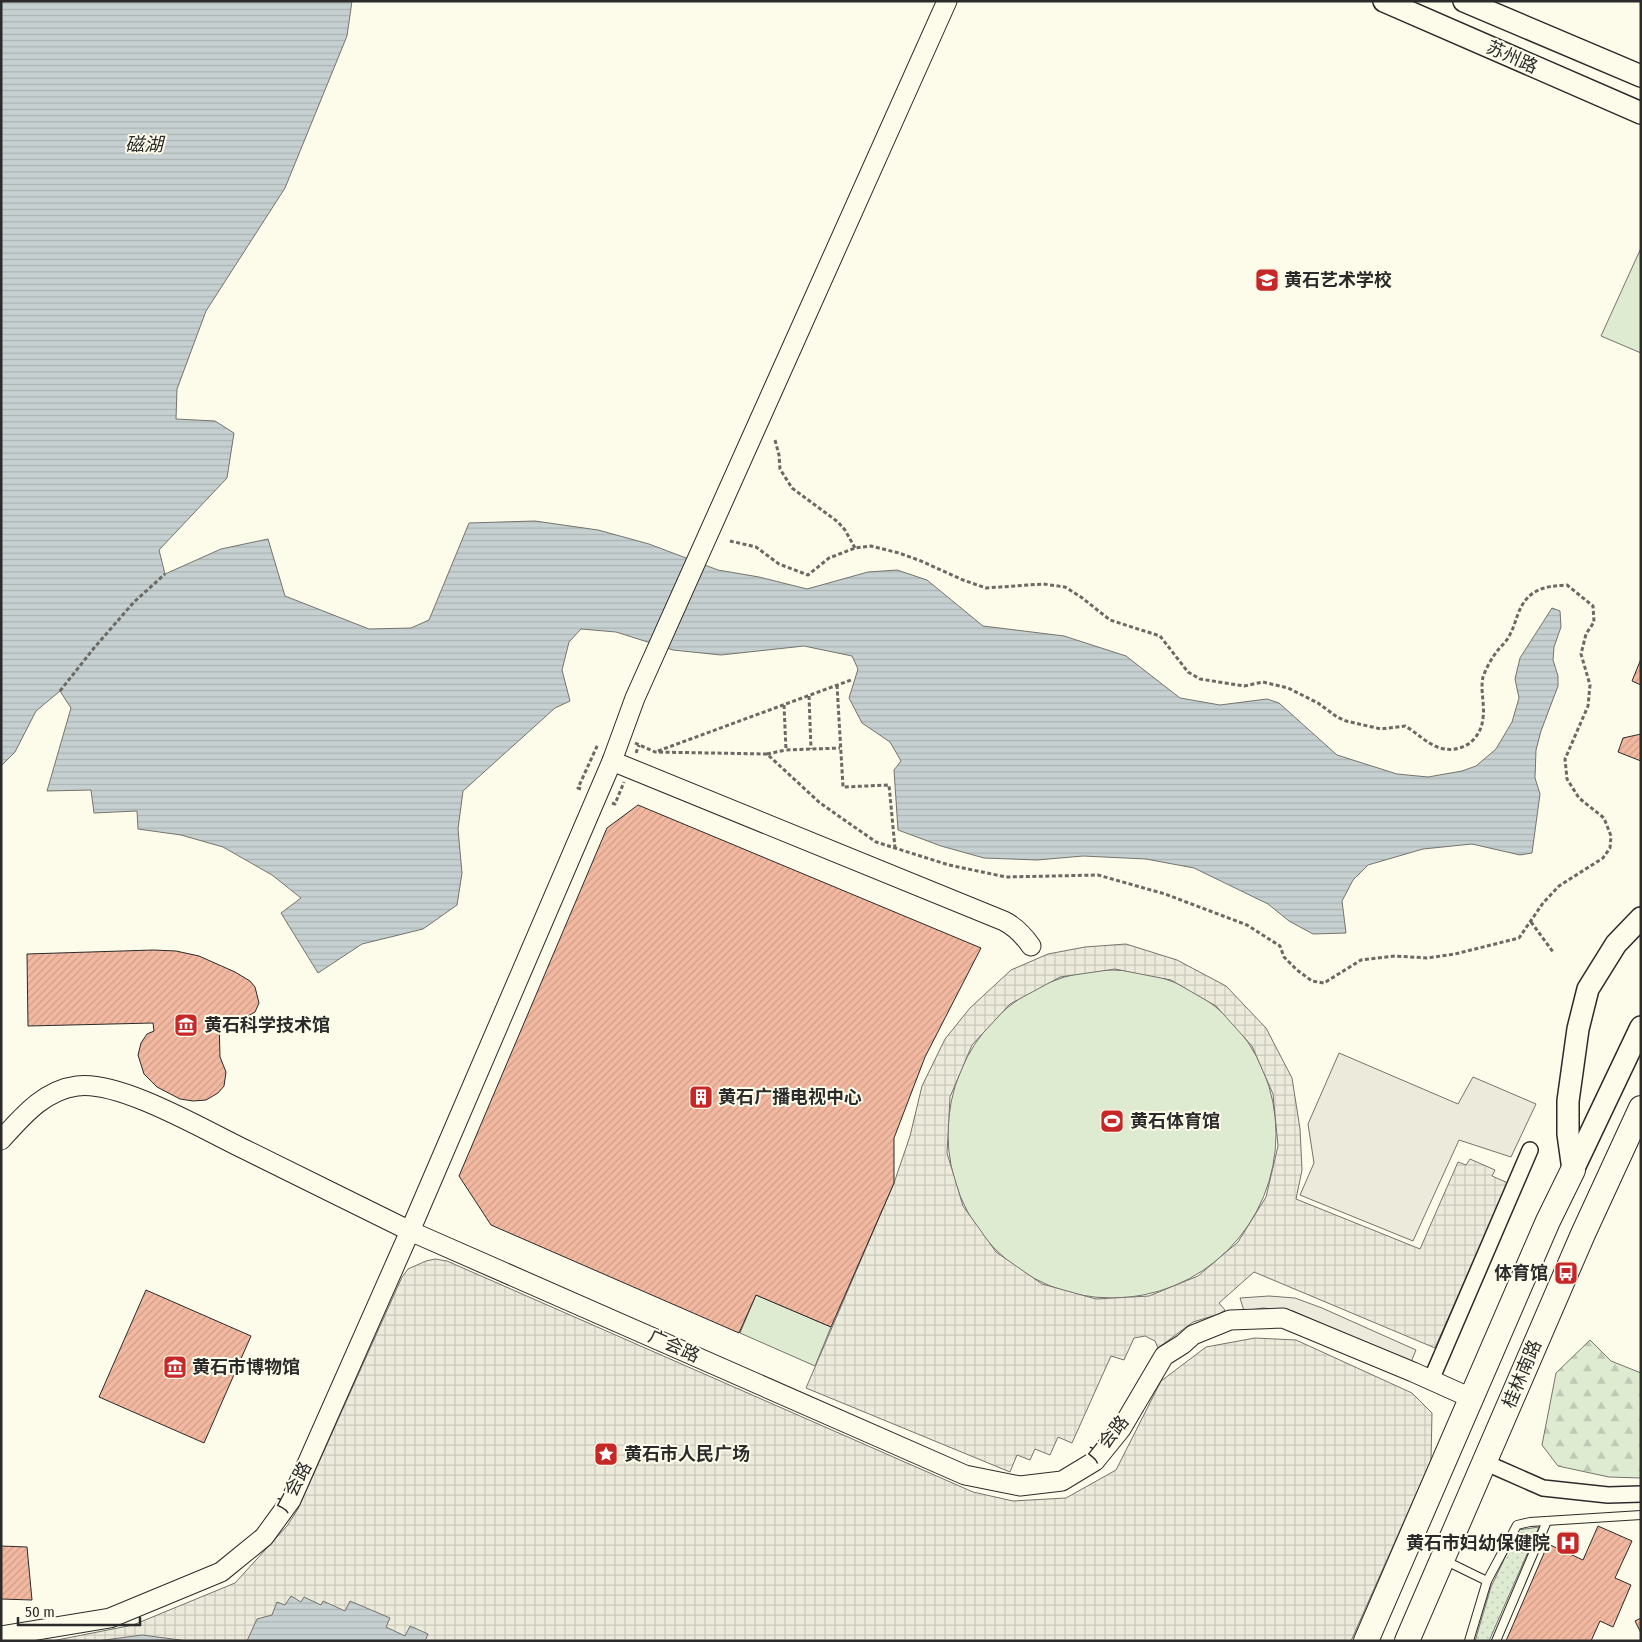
<svg xmlns="http://www.w3.org/2000/svg" width="1642" height="1642" viewBox="0 0 1642 1642" font-family="'Fira Sans Condensed','Noto Sans SC',sans-serif">
  <style>
    .grass { fill: url(#grass-dots); stroke: #74746e }
    .forest { fill: url(#forest-firs); stroke: #74746e }
    .pitch { fill: #deebd1; stroke: #74746e }
    .parking { fill: #eceadb; stroke: #74746e }
    .plaza { fill: url(#plaza-grid); stroke: #74746e; fill-rule: evenodd }
    .water { fill: url(#water-rules); stroke: #74746e }
    .building { fill: url(#building-hatch); stroke: #2b2b2b }
    .lines { fill: none; stroke-linecap: round; stroke-linejoin: round }
    .service-casing { stroke: #2b2b2b; stroke-width: 10 }
    .minor-casing { stroke: #2b2b2b; stroke-width: 18 }
    .tertiary-casing { stroke: #2b2b2b; stroke-width: 21 }
    .secondary-casing { stroke: #2b2b2b; stroke-width: 24 }
    .primary-casing { stroke: #2b2b2b; stroke-width: 26 }
    .path { stroke: #6a6964; stroke-width: 3; stroke-dasharray: 4 2.5; stroke-linecap: butt }
    .service { stroke: #fdfbea; stroke-width: 8 }
    .minor { stroke: #fdfbea; stroke-width: 15 }
    .tertiary { stroke: #fdfbea; stroke-width: 19 }
    .secondary { stroke: #fdfbea; stroke-width: 21 }
    .primary { stroke: #fdfbea; stroke-width: 24 }
    .labels { text-anchor: middle; stroke-width: 4; stroke-linejoin: round; paint-order: stroke }
    .street-label { font-size: 18px; fill: #2b2b2b; stroke: #fdfbea }
    .poi-label { font-size: 18px; font-weight: bold; fill: #2b2b2b; stroke: #fdfbea; text-anchor: start }
    .water-label { font-size: 19px; font-style: italic; fill: #2b2b2b; stroke: #fdfbea }
  </style>
  <defs>
    <pattern id="grass-dots" width="8" height="8" patternUnits="userSpaceOnUse" patternTransform="scale(1.25)"><rect width="8" height="8" fill="#deebd1"/><path d="M2 2h.1M6 6h.1" fill="none" stroke="#bfcab4" stroke-width="1.8" stroke-linecap="round"/></pattern>
    <pattern id="forest-firs" width="22" height="20" patternUnits="userSpaceOnUse" patternTransform="scale(1.25)"><rect width="22" height="20" fill="#deebd1"/><path d="M5 1l3.5 6h-7zM16 11l3.5 6h-7z" fill="#bfcab4"/></pattern>
    <pattern id="plaza-grid" width="8" height="8" patternUnits="userSpaceOnUse" patternTransform="scale(1.25)"><rect width="8" height="8" fill="#eceadb"/><path d="M0 4h8M4 0v8" fill="none" stroke="#cbc9bc"/></pattern>
    <pattern id="water-rules" width="6" height="5" patternUnits="userSpaceOnUse" patternTransform="scale(1.25)"><rect width="6" height="5" fill="#c7d0d0"/><path d="M0 2.5h6" fill="none" stroke="#abb3b3"/></pattern>
    <pattern id="building-hatch" width="6" height="6" patternUnits="userSpaceOnUse" patternTransform="scale(1.25)"><rect width="6" height="6" fill="#f2b8a0"/><path d="M-1 1l2-2M0 6l6-6M5 7l2-2" fill="none" stroke="#d09e8a"/></pattern>
  </defs>
  <rect width="100%" height="100%" fill="#fdfbea"/>
  <!-- grass -->
  <path class="grass" d="M1539 1527 1489 1641H1475L1491 1587 1518 1530Z"/>
  <!-- forest -->
  <path class="forest" d="M1590 1340 1611 1361 1641 1373V1478L1609 1477 1558 1466 1542 1445 1556 1373Z"/>
  <!-- pitch -->
  <g class="pitch">
    <path d="M1641 248V353L1601 336Z"/>
    <circle cx="1112" cy="1134" r="164"/>
    <path d="M756 1295 831 1327 815 1366 740 1333Z"/>
  </g>
  <!-- parking -->
  <g class="parking">
    <path d="M1339 1053 1458 1104 1473 1077 1536 1104 1511 1157 1459 1140 1413 1241 1300 1195 1314 1163 1308 1124Z"/>
    <path d="M1269 1296 1295 1298 1322 1308 1416 1350 1411 1362 1293 1311 1263 1308 1244 1311 1240 1298Z"/>
  </g>
  <!-- plaza -->
  <g class="plaza">
    <path d="M1126 944 1177 960 1226 986 1266 1028 1292 1078 1300 1129 1302 1170 1296 1199 1420 1249 1458 1162 1466 1165 1470 1159 1495 1170 1492 1176 1508 1183 1435 1348 1254 1272 1219 1303 1225 1310 1219 1314 1193 1322 1158 1348 1155 1341 1145 1336 1134 1338 1124 1360 1111 1356 1072 1443 1058 1437 1050 1455 1035 1449 1030 1460 1017 1455 1010 1472 806 1388 894 1183 910 1136 922 1086 945 1039 970 1008 1011 970 1048 954 1085 947ZM1115 969 1171 980 1216 1006 1252 1046 1273 1094 1278 1146 1266 1197 1238 1242 1198 1276 1149 1296 1096 1299 1042 1284 996 1252 963 1206 947 1153 950 1097 972 1045 1010 1004 1060 977Z"/>
    <path d="M435 1259 447 1261 973 1492 1013 1501 1066 1498 1116 1470 1161 1381 1206 1347 1255 1338 1296 1340 1412 1393 1432 1413 1431 1460 1351 1641H52L133 1625 235 1583 287 1526 298 1509 402 1277 408 1269 426 1261Z"/>
  </g>
  <!-- water -->
  <g class="water">
    <path d="M1 1H352L347 36 285 188 206 311 177 389 176 419 215 421 234 433 227 478 159 550 165 574 221 549 268 539 285 596 369 629 411 628 429 620 469 523 535 521 598 530 649 544 718 570 759 577 807 589 868 572 897 570 927 580 983 626 1064 636 1126 656 1180 698 1220 705 1267 699 1279 703 1337 755 1397 774 1428 777 1462 771 1476 766 1496 749 1512 722 1519 698 1515 679 1520 658 1552 608 1560 611 1561 627 1554 647 1553 660 1558 676V686L1541 731 1536 750 1535 778 1540 794 1532 853 1520 855 1472 844 1423 849 1368 865 1353 880 1342 901 1346 933 1313 934 1289 921 1268 904 1194 868 1146 859 1083 856 1037 860 984 858 941 846 898 830 894 770 901 761 890 742 862 723 849 698 858 669 852 656 804 646 721 655 673 650 616 632 581 629 569 642 562 670 570 701 555 708 463 791 458 829 462 873 457 905 423 929 362 944 318 973 281 913 301 898 272 875 223 847 181 835 138 829 137 811 94 813 91 790 47 791 71 708 60 691 36 711 15 752 1 766Z"/>
    <path d="M291 1596 301 1602 304 1597 321 1605 323 1601 345 1611 350 1601 390 1618 386 1627 405 1636 410 1626 428 1634 425 1641H247L257 1619 272 1615 277 1602 285 1605Z"/>
    <path d="M142 1635 188 1641H97Z"/>
  </g>
  <!-- building -->
  <g class="building">
    <path d="M1641 659V685L1632 681Z"/>
    <path d="M1641 734V761L1618 752 1623 738Z"/>
    <path d="M638 805 981 948 925 1057 894 1138V1183L831 1327 756 1295 739 1333 491 1225 459 1176 607 828Z"/>
    <path d="M153 950 176 951 199 956 235 972 250 981 255 987 259 1003 255 1012 246 1017 219 1020 220 1057 226 1072 224 1086 218 1093 206 1100 193 1101 180 1099 157 1087 144 1074 138 1055 141 1043 147 1034 154 1031 153 1023 28 1026 27 954Z"/>
    <path d="M146 1290 251 1336 204 1443 99 1397Z"/>
    <path d="M1598 1526 1632 1541 1615 1578 1631 1585 1613 1627 1600 1621 1591 1641H1506L1548 1544 1583 1560Z"/>
    <path d="M1 1546 27 1547 32 1600 1 1599Z"/>
    <path d="M1641 1618V1633L1635 1621Z"/>
  </g>
  <g class="lines">
    <!-- service casing -->
    <g class="service-casing">
      <g id="service">
        <path d="M1444 1560 1487 1581"/>
        <path d="M1469 1641 1487 1581 1517 1525 1530 1522 1641 1515"/>
        <path d="M1496 1641 1547 1521"/>
      </g>
    </g>
    <!-- minor casing -->
    <g class="minor-casing">
      <g id="minor">
        <path d="M1431 1380 1530 1150"/>
        <path d="M1484 1462 1543 1488 1608 1495 1641 1494"/>
      </g>
    </g>
    <!-- tertiary casing -->
    <g class="tertiary-casing">
      <g id="tertiary">
        <path d="M612 761 1004 921C1016 927 1024 936 1031 946"/>
        <path d="M1 1140C22 1117 44 1090 77 1086 120 1080 206 1131 246 1150 301 1177 355 1204 410 1231L612 761 635 698 947 1"/>
        <path d="M1 1636 110 1618 221 1572 264 1537 291 1500 410 1231 965 1475 1020 1486 1062 1481 1095 1461 1121 1429 1164 1356 1183 1344 1193 1335 1230 1320 1283 1318 1413 1372 1471 1398"/>
      </g>
    </g>
    <!-- secondary casing -->
    <g class="secondary-casing">
      <g id="secondary">
        <path d="M1384 1 1641 113"/>
        <path d="M1464 1 1641 76"/>
        <path d="M1573 1170 1568 1134V1101L1578 1029 1588 989 1616 944 1641 918"/>
        <path d="M1573 1170 1641 1027"/>
      </g>
    </g>
    <!-- primary casing -->
    <g class="primary-casing">
      <g id="primary">
        <path d="M1366 1641 1548 1221 1573 1170"/>
        <path d="M1407 1641 1583 1234 1641 1108"/>
      </g>
    </g>
    <!-- path -->
    <g class="path">
      <path d="M775 440 779 455 780 469 792 488 838 522 845 530 855 548"/>
      <path d="M837 685 843 787 889 785 895 848"/>
      <path d="M60 691 94 648 134 602 165 574"/>
      <path d="M809 696 811 749"/>
      <path d="M784 705 786 750 840 748"/>
      <path d="M635 743 655 752 767 754 820 803 876 842 949 865 1006 877 1098 875 1165 894 1247 925 1280 946 1284 957 1297 970 1312 981 1324 983 1361 960 1395 956 1427 958 1455 954 1519 938 1543 903 1559 886 1603 858 1610 848 1611 836 1604 818 1579 798 1567 779 1565 759 1588 706 1590 685 1581 654 1586 634 1594 622 1593 606 1567 585C1543 586 1527 590 1518 614 1515 622 1513 630 1508 638 1505 643 1501 646 1498 650 1493 656 1486 668 1483 677 1480 691 1485 704 1483 718 1481 740 1462 754 1440 748 1427 744 1416 732 1405 726L1381 729 1346 721 1337 717 1318 703 1288 688 1263 682 1244 686 1200 679 1188 672 1160 636 1110 620 1081 597 1065 587 1043 584 986 588 963 580 921 561 899 553 871 546 855 548 829 558 808 575 779 564 756 547 730 541"/>
      <path d="M658 751 851 680"/>
      <path d="M636 753 639 745"/>
      <path d="M767 754 786 750"/>
      <path d="M581 789 578 788 598 744"/>
      <path d="M612 803 615 804 624 782"/>
      <path d="M1531 922 1553 952"/>
    </g>
    <!-- service -->
    <use href="#service" class="service"/>
    <!-- minor -->
    <use href="#minor" class="minor"/>
    <!-- tertiary -->
    <use href="#tertiary" class="tertiary"/>
    <!-- secondary -->
    <use href="#secondary" class="secondary"/>
    <!-- primary -->
    <use href="#primary" class="primary"/>
  </g>
  <!-- icons -->
  <defs>
    <g id="school-square" transform="scale(1.25)"><rect x="-9" y="-9" width="18" height="18" rx="4" fill="#c62828" stroke="#fdfbea"/><path d="M0-5L7-2L0 1L-7-2ZM-4 1L0 2.5L4 1V4Q0 6-4 4Z" fill="#fff"/></g>
    <g id="museum-square" transform="scale(1.25)"><rect x="-9" y="-9" width="18" height="18" rx="4" fill="#c62828" stroke="#fdfbea"/><path d="M0-6L6-3V-2H-6V-3ZM-5-1h2V3h-2ZM-1-1h2V3h-2ZM3-1h2V3H3ZM-6 4H6V6H-6Z" fill="#fff"/></g>
    <g id="building-square" transform="scale(1.25)"><rect x="-9" y="-9" width="18" height="18" rx="4" fill="#c62828" stroke="#fdfbea"/><path d="M-4-6H4V6H1V3H-1V6H-4ZM-2.5-4.3h1.7v1.8h-1.7ZM.8-4.3h1.7v1.8H.8ZM-2.5-1h1.7V.8h-1.7ZM.8-1h1.7V.8H.8Z" fill="#fff"/></g>
    <g id="stadium-square" transform="scale(1.25)"><rect x="-9" y="-9" width="18" height="18" rx="4" fill="#c62828" stroke="#fdfbea"/><path d="M0-5a6.5 5 0 1 0 0 10a6.5 5 0 1 0 0-10ZM-3.5-1.8h7v3.6h-7Z" fill="#fff"/></g>
    <g id="bus-square" transform="scale(1.25)"><rect x="-9" y="-9" width="18" height="18" rx="4" fill="#c62828" stroke="#fdfbea"/><path d="M-5-6H5V4H4V6H2V4H-2V6H-4V4H-5ZM-3.5-4V0h7V-4ZM-3.5 1.2v1.5H-2V1.2ZM2 1.2v1.5H3.5V1.2Z" fill="#fff"/></g>
    <g id="sight-square" transform="scale(1.25)"><rect x="-9" y="-9" width="18" height="18" rx="4" fill="#c62828" stroke="#fdfbea"/><path d="M0-6L1.8-2.2L6-1.7L2.9 1.2L3.7 5.4L0 3.3L-3.7 5.4L-2.9 1.2L-6-1.7L-1.8-2.2Z" fill="#fff"/></g>
    <g id="hospital-square" transform="scale(1.25)"><rect x="-9" y="-9" width="18" height="18" rx="4" fill="#c62828" stroke="#fdfbea"/><path d="M-5-5h3v3.5h4V-5h3V5h-3V1.5h-4V5h-3Z" fill="#fff"/></g>
  </defs>
  <g fill-rule="evenodd">
    <use href="#school-square" x="1267" y="280"/>
    <use href="#museum-square" x="186" y="1025"/>
    <use href="#building-square" x="701" y="1097"/>
    <use href="#stadium-square" x="1112" y="1121"/>
    <use href="#bus-square" x="1566" y="1273"/>
    <use href="#museum-square" x="175" y="1367"/>
    <use href="#sight-square" x="606" y="1454"/>
    <use href="#hospital-square" x="1568" y="1543"/>
  </g>
  <g class="labels">
    <!-- street labels -->
    <g class="street-label">
      <text transform="translate(1512 57) rotate(24)" y="6">苏州路</text>
      <text transform="translate(674 1346) rotate(24)" y="6">广会路</text>
      <text transform="translate(1522 1374) rotate(-67)" y="6">桂林南路</text>
      <text transform="translate(1108 1439) rotate(-51)" y="6">广会路</text>
      <text transform="translate(294 1487) rotate(-62)" y="6">广会路</text>
    </g>
    <!-- poi labels -->
    <g class="poi-label">
      <text x="1284" y="286">黄石艺术学校</text>
      <text x="204" y="1031">黄石科学技术馆</text>
      <text x="718" y="1103">黄石广播电视中心</text>
      <text x="1130" y="1127">黄石体育馆</text>
      <text x="1548" y="1279" text-anchor="end">体育馆</text>
      <text x="192" y="1373">黄石市博物馆</text>
      <text x="624" y="1460">黄石市人民广场</text>
      <text x="1550" y="1549" text-anchor="end">黄石市妇幼保健院</text>
    </g>
    <!-- water labels -->
    <g class="water-label">
      <text x="144" y="151">磁湖</text>
    </g>
  </g>
  <!-- border -->
  <rect width="1642" height="1642" fill="none" stroke="#2b2b2b" stroke-width="5"/>
  <!-- scale -->
  <path d="M18 1617v8h122v-8" fill="none" stroke="#2b2b2b" stroke-width="2.5"/>
  <text x="25" y="1617" font-size="15" fill="#2b2b2b" stroke="#fdfbea" stroke-width="4" paint-order="stroke">50 m</text>
</svg>
